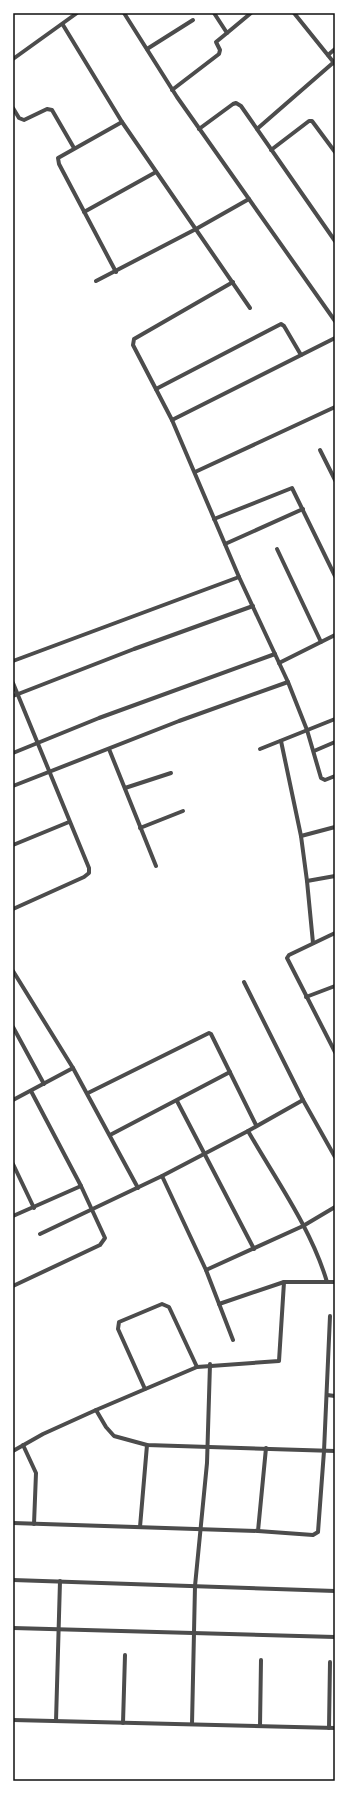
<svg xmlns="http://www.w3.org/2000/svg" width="348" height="1794" viewBox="0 0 348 1794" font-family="'Roboto Serif',serif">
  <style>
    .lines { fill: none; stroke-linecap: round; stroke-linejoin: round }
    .minor { stroke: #4c4c4c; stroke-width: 4 }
    .neatline { fill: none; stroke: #111; stroke-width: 1.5 }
  </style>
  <rect width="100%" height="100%" fill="#fff"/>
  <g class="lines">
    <!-- minor -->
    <g class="minor">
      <path d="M124 13 177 97 335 321"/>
      <path d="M214 13 227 33 251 13"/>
      <path d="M294 13 335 64"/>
      <path d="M63 25 122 122 250 308"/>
      <path d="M147 49 193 20"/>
      <path d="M328 55 335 49"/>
      <path d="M13 59 77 13"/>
      <path d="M172 90 219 54 220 50 216 42 227 33"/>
      <path d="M13 108 19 118 24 120 47 109 52 110 74 148"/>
      <path d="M199 129 233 104 236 103 241 106 335 241"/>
      <path d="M257 129 334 62"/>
      <path d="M271 150 309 121H312L335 152"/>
      <path d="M84 212 156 172"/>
      <path d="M116 272 59 164 58 158 122 122"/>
      <path d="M96 281 196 229 249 199"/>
      <path d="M233 282 134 339 133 345 172 420 239 577 288 682 307 730 321 778 325 780 335 776"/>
      <path d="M156 389 281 324 284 326 301 355"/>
      <path d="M172 420 335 338"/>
      <path d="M320 450 335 480"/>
      <path d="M195 472 335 407"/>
      <path d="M214 519 292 488 335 576"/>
      <path d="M225 544 303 509"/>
      <path d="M277 549 321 642"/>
      <path d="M13 661 239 577"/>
      <path d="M279 663 335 635"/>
      <path d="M13 683 89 868V873L84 877 13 909"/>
      <path d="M13 696 134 649 253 606"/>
      <path d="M281 741 301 836 307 881 313 943"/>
      <path d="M109 749 156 866"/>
      <path d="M260 749 335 719"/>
      <path d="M314 751 335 742"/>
      <path d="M13 753 99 718 275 654"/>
      <path d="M13 786 179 721 288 682"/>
      <path d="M125 788 171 773"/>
      <path d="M140 828 183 811"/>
      <path d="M301 836 335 827"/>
      <path d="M13 845 69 822"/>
      <path d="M307 881 335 876"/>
      <path d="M335 933 289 955 287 958 335 1052"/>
      <path d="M13 971 73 1068 138 1188"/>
      <path d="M244 982 303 1100 335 1157"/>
      <path d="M306 997 335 986"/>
      <path d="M13 1027 44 1084"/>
      <path d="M88 1093 209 1033 211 1034 256 1125"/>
      <path d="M13 1100 73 1068"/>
      <path d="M177 1101 254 1249"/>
      <path d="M248 1131C276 1180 311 1228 327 1282"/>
      <path d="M110 1135 230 1072"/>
      <path d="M13 1164 34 1208"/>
      <path d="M162 1176 206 1270 233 1340"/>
      <path d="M13 1216 81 1186"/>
      <path d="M40 1234 162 1176 248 1131 303 1100"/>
      <path d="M206 1270 303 1226 335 1207"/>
      <path d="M13 1286 100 1245 105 1238 81 1186 31 1091"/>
      <path d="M219 1304 284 1282H335"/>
      <path d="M145 1389 118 1329 119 1322 162 1304 169 1307 197 1367"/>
      <path d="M327 1395 335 1396"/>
      <path d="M96 1410 106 1427 114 1436 147 1445 335 1451"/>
      <path d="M23 1445 36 1473 34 1524"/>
      <path d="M13 1451 43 1434 96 1410 197 1367 279 1361 284 1282"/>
      <path d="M13 1523 258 1531 313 1535 318 1532 324 1451 330 1316"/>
      <path d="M140 1527 147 1445"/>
      <path d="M258 1531 266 1448"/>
      <path d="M13 1580 335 1591"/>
      <path d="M13 1628 335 1637"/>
      <path d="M13 1720 335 1728"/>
      <path d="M56 1721 60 1581"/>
      <path d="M123 1723 125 1655"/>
      <path d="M192 1724 195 1586 207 1463 210 1364"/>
      <path d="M260 1726 261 1660"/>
      <path d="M329 1728 330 1662"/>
    </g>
  </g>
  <!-- border -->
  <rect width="348" height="1794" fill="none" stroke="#ffffff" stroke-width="28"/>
  <rect x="14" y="14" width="320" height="1766" class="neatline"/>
</svg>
